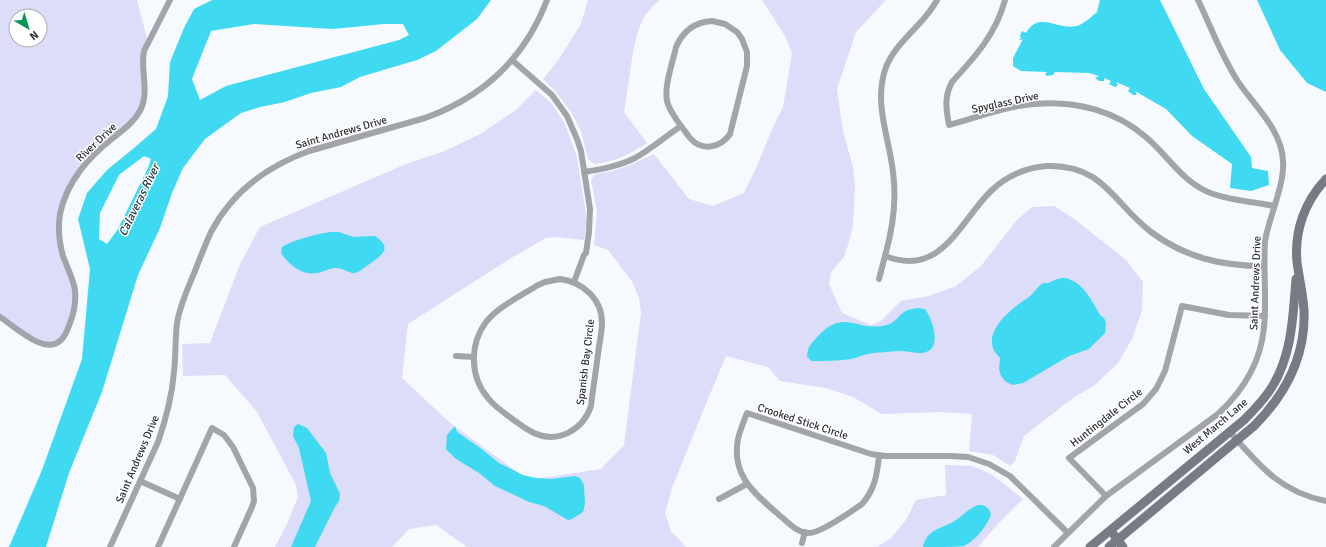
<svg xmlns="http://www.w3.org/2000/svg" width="1326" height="547" viewBox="0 0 1326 547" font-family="Signika,sans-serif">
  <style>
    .green { fill: #dbddf9; fill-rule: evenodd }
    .water { fill: #3fd9f1; fill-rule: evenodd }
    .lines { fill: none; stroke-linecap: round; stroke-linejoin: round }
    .street { stroke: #a2a4aa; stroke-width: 6 }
    .secondary { stroke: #787b84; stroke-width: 9 }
    .labels { text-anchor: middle; stroke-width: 3; stroke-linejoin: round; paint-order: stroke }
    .street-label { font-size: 11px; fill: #2c3034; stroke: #fff }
    .water-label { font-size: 12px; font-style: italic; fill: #233b40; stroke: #fff }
  </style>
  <rect width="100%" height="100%" fill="#f6faff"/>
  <!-- green -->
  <g class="green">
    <path d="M0 0H137L148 42 143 58 141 109 88 160 64 200 59 232 75 301 70 325 60 341 47 346 0 317ZM16 16H40V40H16Z"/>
    <path d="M588 0H660C638 16 635 41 631 66 629 81 626 96 624 112L647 143C630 154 614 162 594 164L588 159 581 131 571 112 555 91 543 79 559 59 581 24Z"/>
    <path d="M762 0H886L856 32 837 89 843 131 853 167 855 186 853 225 849 242 844 257 831 272 829 284 842 313 871 325 881 321 901 301 929 296 956 286 981 266 1017 220 1032 207 1054 206 1073 218 1126 260 1143 282 1142 310 1132 339 1118 363 1095 385 1073 398 1024 436 1015 461 1010 466 993 455 969 451 972 414 940 412 882 414 853 397 826 388 780 381 768 367 726 356 703 411 672 488 665 513 671 531 686 547H467L436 525 409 529 392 547H275L287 524 298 497 296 485 257 412 225 375 183 376 182 344 210 343 240 264 260 227 406 164 445 151 482 133 516 110 536 90 552 104 565 124 577 157 587 221 584 240 558 237 546 238 511 258 408 324 402 378 449 422 524 477 535 479 601 469 624 445 641 313 639 298 633 283 608 250 594 245 597 211 591 180 595 174C617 172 635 163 654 154L689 199 713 206 744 193 757 166 773 127 783 107 792 53 785 36Z"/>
    <path d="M945 465 972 466 991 474 1023 499 997 525 978 547H877L891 538 906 520 916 500 946 495Z"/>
  </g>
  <!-- water -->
  <g class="water">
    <path d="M212 0H491L477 19 436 51 417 60 360 77 341 87 311 93 285 102 260 107 241 113 205 139 183 168 172 193 160 228 138 275 102 392 69 473 46 547H9L42 470 82 359 90 269 78 219 87 193 107 170 134 148 156 129 168 96 170 62 184 28 194 9ZM254 24 333 29 384 24H403L409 35 399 40 226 86 200 100 192 79 211 31ZM144 156 151 159 148 168 118 229 107 244 99 239 100 213 119 175Z"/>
    <path d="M1100 0H1160L1204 89 1251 157 1252 168 1268 171 1269 185 1251 191 1230 188 1232 164 1192 136 1166 109 1135 91 1137 95H1133L1128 91 1130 88 1116 82 1118 85 1115 87 1109 84 1111 81 1104 78V81H1099L1095 78 1099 76 1089 73 1055 72 1053 75 1047 76 1045 74 1047 72 1021 71 1013 66V58L1023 39 1021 40H1019L1021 38 1020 36 1022 31 1026 33C1039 10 1058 31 1077 26 1084 24 1092 16 1097 12Z"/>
    <path d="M1257 0H1326V92L1307 83 1280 50Z"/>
    <path d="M330 232H339L353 237 375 236C393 248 382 255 371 263 366 266 360 272 355 273 347 273 342 267 334 268 328 269 323 272 317 273 302 276 288 264 281 253L282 247C293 240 317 234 330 232Z"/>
    <path d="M1066 278C1085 284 1091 300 1100 315L1104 318 1106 323 1105 333 1089 349 1069 356 1023 383 1013 385 1006 382 1001 376 999 369 1000 358C997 355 994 351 993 348 986 327 1015 306 1029 297 1034 293 1037 287 1042 284 1047 281 1043 284 1048 283 1051 282 1054 280 1057 279 1060 278 1063 278 1066 278Z"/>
    <path d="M918 308 925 309C931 317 940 340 931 349 924 357 908 350 899 351 889 352 878 352 868 354 862 355 857 358 851 359 837 361 824 361 811 361L807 356C808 346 811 344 818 336 845 307 857 333 887 325 895 323 897 317 904 312 908 309 913 309 918 308Z"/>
    <path d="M298 424 307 428 326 453 330 473 340 494 339 501 335 507 315 547H291L311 501 299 448 293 436 294 427Z"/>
    <path d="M455 426 457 432 479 447 499 463 523 475 536 478 551 479 575 476 580 478 584 485 585 504 583 512 572 519 568 520 544 506 529 502 495 486 479 473 456 459 446 449 447 435Z"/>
    <path d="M978 505H983L989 509 991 515C986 527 976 540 964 546 960 547 930 547 923 547 927 528 943 529 956 520 964 515 969 508 978 505Z"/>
  </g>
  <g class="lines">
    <!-- street -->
    <g class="street">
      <path d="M937 0C924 25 897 40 886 67 873 103 889 136 893 172 897 201 893 228 885 256 942 278 959 222 991 191 1006 176 1027 167 1048 166 1104 165 1113 203 1151 232 1186 258 1222 266 1264 266"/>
      <path d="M1005 0C996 34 975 57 952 82 944 97 946 109 949 125 976 118 1006 106 1034 104 1075 100 1117 111 1147 138 1168 156 1182 181 1208 192 1229 201 1252 201 1274 206"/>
      <path d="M712 21 725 24 737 32 742 39 747 52V66L730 134C721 147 703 152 691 139 687 135 684 129 680 125 675 117 669 110 667 101 664 85 673 62 676 47 683 31 695 22 712 21Z"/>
      <path d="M512 60 552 95 567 116 577 139 581 151 590 209 589 232 586 253 584 255 574 282"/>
      <path d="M584 172C602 169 619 166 635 158 651 149 666 136 681 126"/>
      <path d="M560 279C583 282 602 299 602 323 602 333 599 344 598 354 596 371 593 388 591 406 583 430 558 444 534 433 525 429 518 423 511 418 503 412 494 406 488 398 470 377 469 345 486 322 499 306 521 296 538 285L545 282Z"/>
      <path d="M879 279 885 256"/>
      <path d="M0 317C14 326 44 355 60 341 65 337 68 329 70 323 74 313 76 301 75 290 73 278 67 267 63 256 59 242 58 227 60 214 67 181 88 158 113 138 123 130 134 122 140 111 150 92 140 70 144 51L170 0"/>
      <path d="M456 356 474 357"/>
      <path d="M1230 432C1259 465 1280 492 1326 501"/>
      <path d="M879 456C877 475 875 489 862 504 852 511 821 533 809 533 797 533 788 522 779 515 754 493 731 475 738 439 740 430 744 421 747 413L871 454 885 456H949L968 457 989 464 1010 476 1068 533"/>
      <path d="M140 481 180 499"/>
      <path d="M1106 496 1069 458 1143 404 1156 389 1165 371 1182 306 1229 315 1265 316"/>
      <path d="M719 499 747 484"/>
      <path d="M802 543 805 532"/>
      <path d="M110 547 158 442C166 419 172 396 174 372 176 355 175 339 177 323 180 305 188 288 195 271 200 258 205 245 211 232 232 192 268 166 309 151L425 118C483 97 525 58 547 0"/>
      <path d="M158 547 212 428 224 435 233 447 253 488 254 501 252 507 234 547"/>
      <path d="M1054 547 1106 496 1218 414C1243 391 1261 361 1264 327 1267 298 1263 270 1265 241 1269 217 1285 184 1283 161 1282 129 1253 105 1237 80 1221 55 1211 27 1198 0"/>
    </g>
    <!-- secondary -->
    <g class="secondary">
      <path d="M1114 535 1123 547"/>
      <path d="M1090 547 1244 420C1254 410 1264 400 1272 387 1292 355 1293 316 1296 279"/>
      <path d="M1109 547 1254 426C1286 394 1306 357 1304 310 1303 294 1299 278 1297 262 1294 231 1305 201 1326 179"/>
    </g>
  </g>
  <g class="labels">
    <!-- street labels -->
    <g class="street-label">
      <text transform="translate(1005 102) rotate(-12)" y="4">Spyglass Drive</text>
      <text transform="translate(341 132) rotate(-16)" y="4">Saint Andrews Drive</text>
      <text transform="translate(96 142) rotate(-43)" y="4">River Drive</text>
      <text transform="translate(1255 283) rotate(-88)" y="4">Saint Andrews Drive</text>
      <text transform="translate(585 362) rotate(-83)" y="4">Spanish Bay Circle</text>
      <text transform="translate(1106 417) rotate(-38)" y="4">Huntingdale Circle</text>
      <text transform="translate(803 421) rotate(18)" y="4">Crooked Stick Circle</text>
      <text transform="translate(1215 426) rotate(-40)" y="4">West March Lane</text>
      <text transform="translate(137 459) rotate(-67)" y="4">Saint Andrews Drive</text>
    </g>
    <!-- water labels -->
    <g class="water-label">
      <text transform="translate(139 200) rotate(-64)" y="4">Calaveras River</text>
    </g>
  </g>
  <!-- north arrow -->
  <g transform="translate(28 28) rotate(142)"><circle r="19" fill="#ffffff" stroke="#abacae"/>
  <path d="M0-3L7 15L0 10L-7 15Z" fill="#049758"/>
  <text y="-6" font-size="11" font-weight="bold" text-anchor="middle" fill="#2c3034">N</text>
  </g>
</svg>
